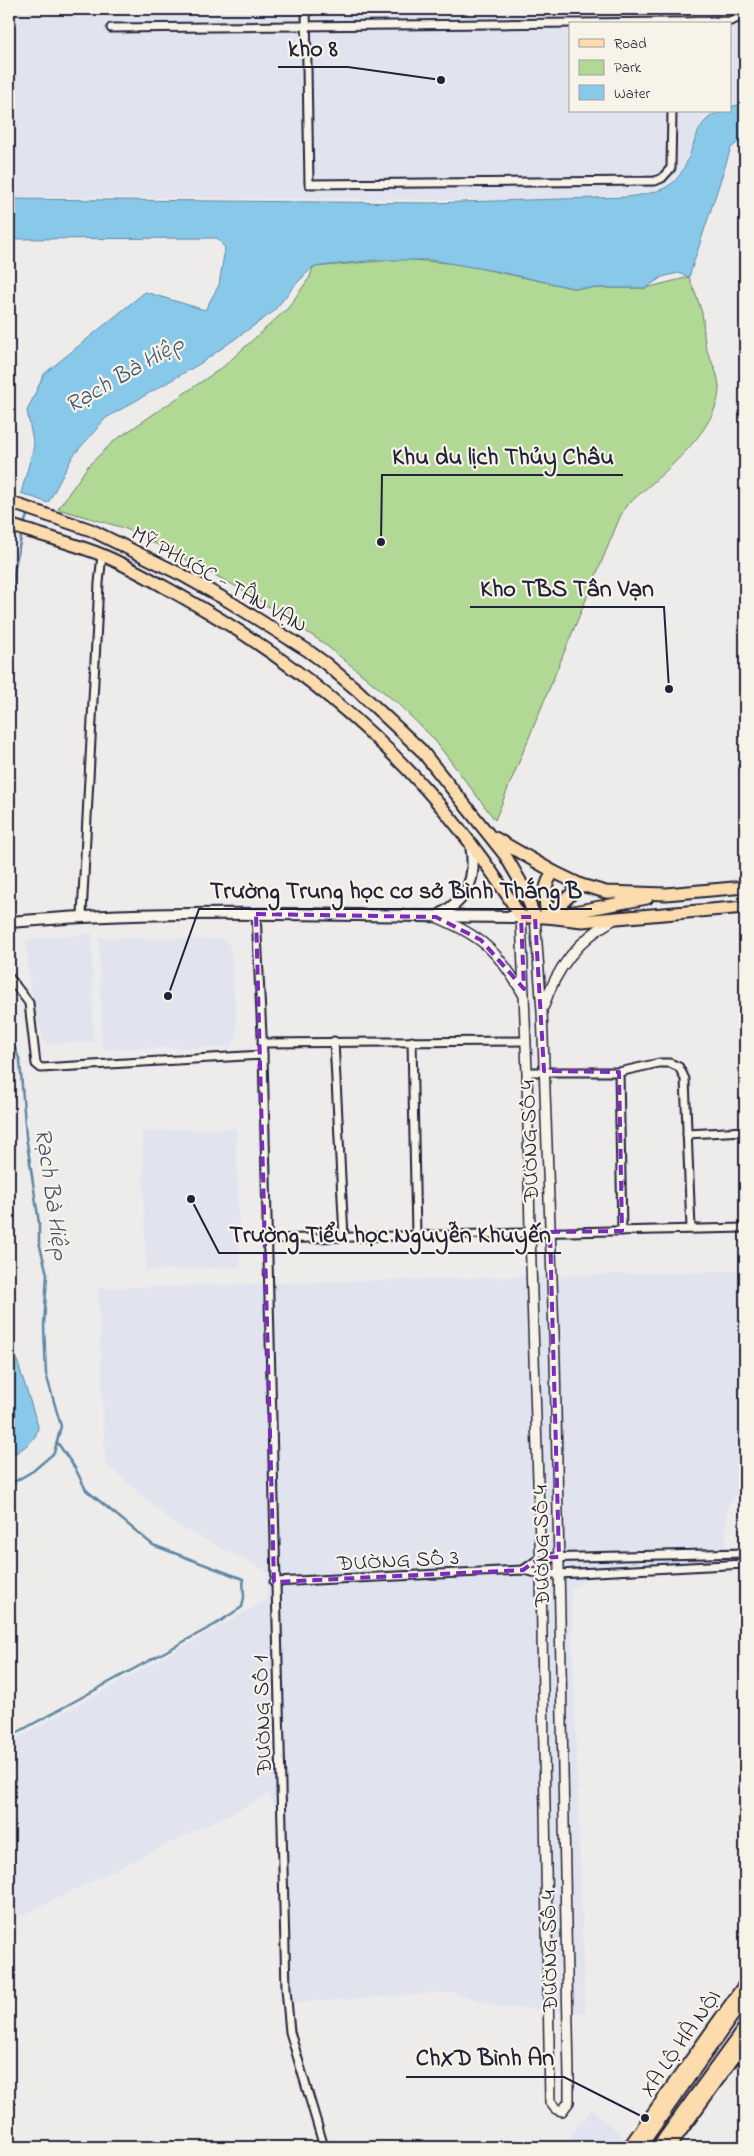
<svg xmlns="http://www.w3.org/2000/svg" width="754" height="2156" viewBox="0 0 754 2156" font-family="'Indie Flower',sans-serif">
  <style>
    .built { fill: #e1e4ef }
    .green { fill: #b1d894; stroke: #6a7d68 }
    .water { fill: #88c9e9; stroke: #5f86a3 }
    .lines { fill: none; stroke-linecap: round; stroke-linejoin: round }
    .stream { stroke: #5f86a3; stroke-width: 2.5 }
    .minor-casing { stroke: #22223b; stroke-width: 11 }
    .tertiary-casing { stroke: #22223b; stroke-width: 12 }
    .secondary-casing { stroke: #22223b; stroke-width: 14 }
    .primary-casing { stroke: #22223b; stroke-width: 15 }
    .trunk-casing { stroke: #22223b; stroke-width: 15 }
    .minor { stroke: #f7f3e8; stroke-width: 7 }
    .tertiary { stroke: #f7f3e8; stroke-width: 9 }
    .secondary { stroke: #f7f3e8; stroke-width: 10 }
    .primary { stroke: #fcdcac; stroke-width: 11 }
    .trunk { stroke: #fcdcac; stroke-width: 11 }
    .marked { fill: none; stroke: #7b2cbf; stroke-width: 4; stroke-dasharray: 10 6; stroke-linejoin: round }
    .labels { text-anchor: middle; stroke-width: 4.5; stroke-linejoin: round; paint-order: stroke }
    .street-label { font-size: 22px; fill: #22223b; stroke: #f7f3e8 }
    .water-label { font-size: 24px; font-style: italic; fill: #41546f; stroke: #f7f3e8 }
    .leader { fill: none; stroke: #22223b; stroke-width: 2 }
    .callout-dot { fill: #22223b; stroke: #f7f3e8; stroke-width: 2 }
    .callout-label { font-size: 24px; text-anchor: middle; font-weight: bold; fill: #22223b; stroke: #f7f3e8; stroke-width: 4.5; stroke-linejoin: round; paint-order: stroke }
  </style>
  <rect width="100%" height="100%" fill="#edeceb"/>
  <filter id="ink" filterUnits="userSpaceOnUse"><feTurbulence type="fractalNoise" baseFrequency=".02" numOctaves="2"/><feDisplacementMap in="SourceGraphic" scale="10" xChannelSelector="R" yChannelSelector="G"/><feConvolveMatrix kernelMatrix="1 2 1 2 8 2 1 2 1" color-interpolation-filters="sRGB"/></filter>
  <g filter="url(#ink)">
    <!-- built -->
    <g class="built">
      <path d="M9 9H745V101L730 105V24H570V111H716L704 118 694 137 682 170 669 183 652 191 627 195 508 200 9 197Z"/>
      <path d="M92 933 93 1042 45 1044 31 1000 26 940Z"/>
      <path d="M99 938 223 939 229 945 232 954 237 1037 230 1047 102 1049Z"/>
      <path d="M236 1128 240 1267 146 1271 142 1131Z"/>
      <path d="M736 1271 745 1279V1481L727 1508 725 1569 589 1577 571 1590 585 2013 499 2007 453 1992 281 2004 278 1812 268 1795 9 1922V1743L267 1600V1571L177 1526 105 1463 98 1288Z"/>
      <path d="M592 2109 628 2141 623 2147H568L571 2135Z"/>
    </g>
    <!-- green -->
    <path class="green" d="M403 259 460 264 573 288H646L689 277C693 289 699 301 702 313 704 322 703 333 705 343 708 358 718 370 719 386 721 430 656 479 626 506L620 517 495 820 433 738 396 702 322 642 248 593 176 554 124 528 58 509 88 466 114 441 223 367 288 308 310 277 313 267Z"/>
    <!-- water -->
    <g class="water">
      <path d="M745 103V140L742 139 731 148 689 277 678 273 662 277 646 288H573L495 271 431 260H375L313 267 295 285 273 312 201 363 106 418 73 456 48 503 21 493 34 446 27 411 44 374 145 292 205 310 219 285 225 248 217 238 9 239V199L429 203 626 197C641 195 659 193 671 184 699 163 687 111 730 111V107Z"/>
      <path d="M9 1335 38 1426C38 1442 20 1449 9 1458Z"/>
    </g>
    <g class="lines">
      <!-- stream -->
      <g class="stream">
        <path d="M23 527 28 513"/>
        <path d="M9 629 12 623 14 572 22 532"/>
        <path d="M9 1033 20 1061 26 1136 39 1223V1242L47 1274 44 1326 46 1374 61 1426 54 1453 33 1471 9 1485"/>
        <path d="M9 1737 216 1624 242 1607 244 1597 243 1579 153 1545 86 1490 75 1468 57 1442"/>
      </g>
      <!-- minor casing -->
      <g class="minor-casing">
        <g id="minor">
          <path d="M306 9 309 184 655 181 662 178 671 168 672 111"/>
          <path d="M673 22 731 21 745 15"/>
          <path d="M111 28 673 22V24"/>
          <path d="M256 914 263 1055 286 1989 290 2032 324 2147"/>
          <path d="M82 915 99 583 102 555"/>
          <path d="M9 977 29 1003 36 1064 41 1068 263 1055"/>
          <path d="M334 1041 344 1237"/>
          <path d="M412 1041 416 1235"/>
          <path d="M262 1043 526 1041"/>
          <path d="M527 1072H619L659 1063H670L679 1067 685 1079 691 1229"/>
          <path d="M619 1072 622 1231"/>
          <path d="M687 1134 745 1131"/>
          <path d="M268 1239 745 1228"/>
          <path d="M523 1570 540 1558 745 1553"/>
          <path d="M274 1582 523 1570 541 1574H559L745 1564"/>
        </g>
      </g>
      <!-- tertiary casing -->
      <g class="tertiary-casing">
        <g id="tertiary">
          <path d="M436 917C482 936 499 952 523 994"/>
          <path d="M521 917 527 1072 530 1233 541 1574 550 2102 556 2109 562 2111 569 2102V2078L555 1360 542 1011 535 917"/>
          <path d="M544 1006C556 968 578 940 613 920"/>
        </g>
      </g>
      <!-- secondary casing -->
      <g class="secondary-casing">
        <g id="secondary">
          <path d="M438 916C468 899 477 879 471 845"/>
          <path d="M9 922C179 907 350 917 521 917"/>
        </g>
      </g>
      <!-- primary casing -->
      <g class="primary-casing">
        <g id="primary">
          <path d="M9 502 91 530 182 575 230 602 307 650 325 663 357 690 421 750 505 855 520 881 535 917"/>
          <path d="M9 525C40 535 72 543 102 555 131 567 159 584 186 599 324 677 438 781 521 917H547L582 921 745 907"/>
          <path d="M495 838 554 872 581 885 606 892 666 894 745 887"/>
          <path d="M548 916 581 885"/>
          <path d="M553 916 647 898"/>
          <path d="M547 917C545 901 542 885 554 872"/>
        </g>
      </g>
      <!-- trunk casing -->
      <g class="trunk-casing">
        <g id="trunk">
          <path d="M629 2147 745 1984"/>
          <path d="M640 2147 745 1998"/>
          <path d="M658 2147 745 2027"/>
          <path d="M669 2147 745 2042"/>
        </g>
      </g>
      <!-- minor -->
      <use href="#minor" class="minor"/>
      <!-- tertiary -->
      <use href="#tertiary" class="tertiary"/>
      <!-- secondary -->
      <use href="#secondary" class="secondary"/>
      <!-- primary -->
      <use href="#primary" class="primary"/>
      <!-- trunk -->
      <use href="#trunk" class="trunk"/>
    </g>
  </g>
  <!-- marked area -->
  <path class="marked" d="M256 914 436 917 481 940 524 989 521 917H535L544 1071 619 1072 622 1231 550 1232 559 1557 540 1558 523 1570 274 1582Z"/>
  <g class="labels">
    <!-- street labels -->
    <g class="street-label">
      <text transform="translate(220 578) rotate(29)" y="8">MỸ PHƯỚC - TÂN VẠN</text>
      <text transform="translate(528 1141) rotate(-92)" y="8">ĐƯỜNG SỐ 4</text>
      <text transform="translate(540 1546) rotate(-91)" y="8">ĐƯỜNG SỐ 4</text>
      <text transform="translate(398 1559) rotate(-3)" y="8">ĐƯỜNG SỐ 3</text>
      <text transform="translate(261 1715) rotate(-92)" y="8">ĐƯỜNG SỐ 1</text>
      <text transform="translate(548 1951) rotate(-91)" y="8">ĐƯỜNG SỐ 4</text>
      <text transform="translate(679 2042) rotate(-55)" y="8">XA LỘ HÀ NỘI</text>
    </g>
    <!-- water labels -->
    <g class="water-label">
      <text transform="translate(124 373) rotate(-30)" y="8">Rạch Bà Hiệp</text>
      <text transform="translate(53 1194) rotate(82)" y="8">Rạch Bà Hiệp</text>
    </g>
  </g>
  <!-- callouts -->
  <path class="leader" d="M441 80L348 67H278M381 542L382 475H623M669 689L664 607H470M168 996L199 909H592M191 1199L219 1253H561M645 2118L564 2077H406"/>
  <g class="callout-dot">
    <circle cx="441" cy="80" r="5"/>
    <circle cx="381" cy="542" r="5"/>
    <circle cx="669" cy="689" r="5"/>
    <circle cx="168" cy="996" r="5"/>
    <circle cx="191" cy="1199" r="5"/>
    <circle cx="645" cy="2118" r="5"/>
  </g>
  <g class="callout-label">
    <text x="313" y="56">kho 8</text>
    <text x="503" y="464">Khu du lịch Thủy Châu</text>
    <text x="567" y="596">Kho TBS Tân Vạn</text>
    <text x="396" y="898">Trường Trung học cơ sở Bình Thắng B</text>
    <text x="390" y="1242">Trường Tiểu học Nguyễn Khuyến</text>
    <text x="485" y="2065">ChXD Bình An</text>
  </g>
  <!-- margin -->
  <rect width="754" height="2156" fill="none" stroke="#f7f3e8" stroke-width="30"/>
  <rect x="15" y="15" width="724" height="2126" fill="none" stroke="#22223b" stroke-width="2" filter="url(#ink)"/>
  <!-- legend -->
  <rect x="569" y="22" width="162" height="90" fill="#f7f3e8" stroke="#a29fa3"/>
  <rect x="579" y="39" width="25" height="8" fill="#fcdcac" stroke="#a29fa3"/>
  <text x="614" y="48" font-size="15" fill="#22223b">Road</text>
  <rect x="579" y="60" width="25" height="15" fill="#b1d894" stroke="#a29fa3"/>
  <text x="614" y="72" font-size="15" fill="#22223b">Park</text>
  <rect x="579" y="85" width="25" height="15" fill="#88c9e9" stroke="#a29fa3"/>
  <text x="614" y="98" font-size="15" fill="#22223b">Water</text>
</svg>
